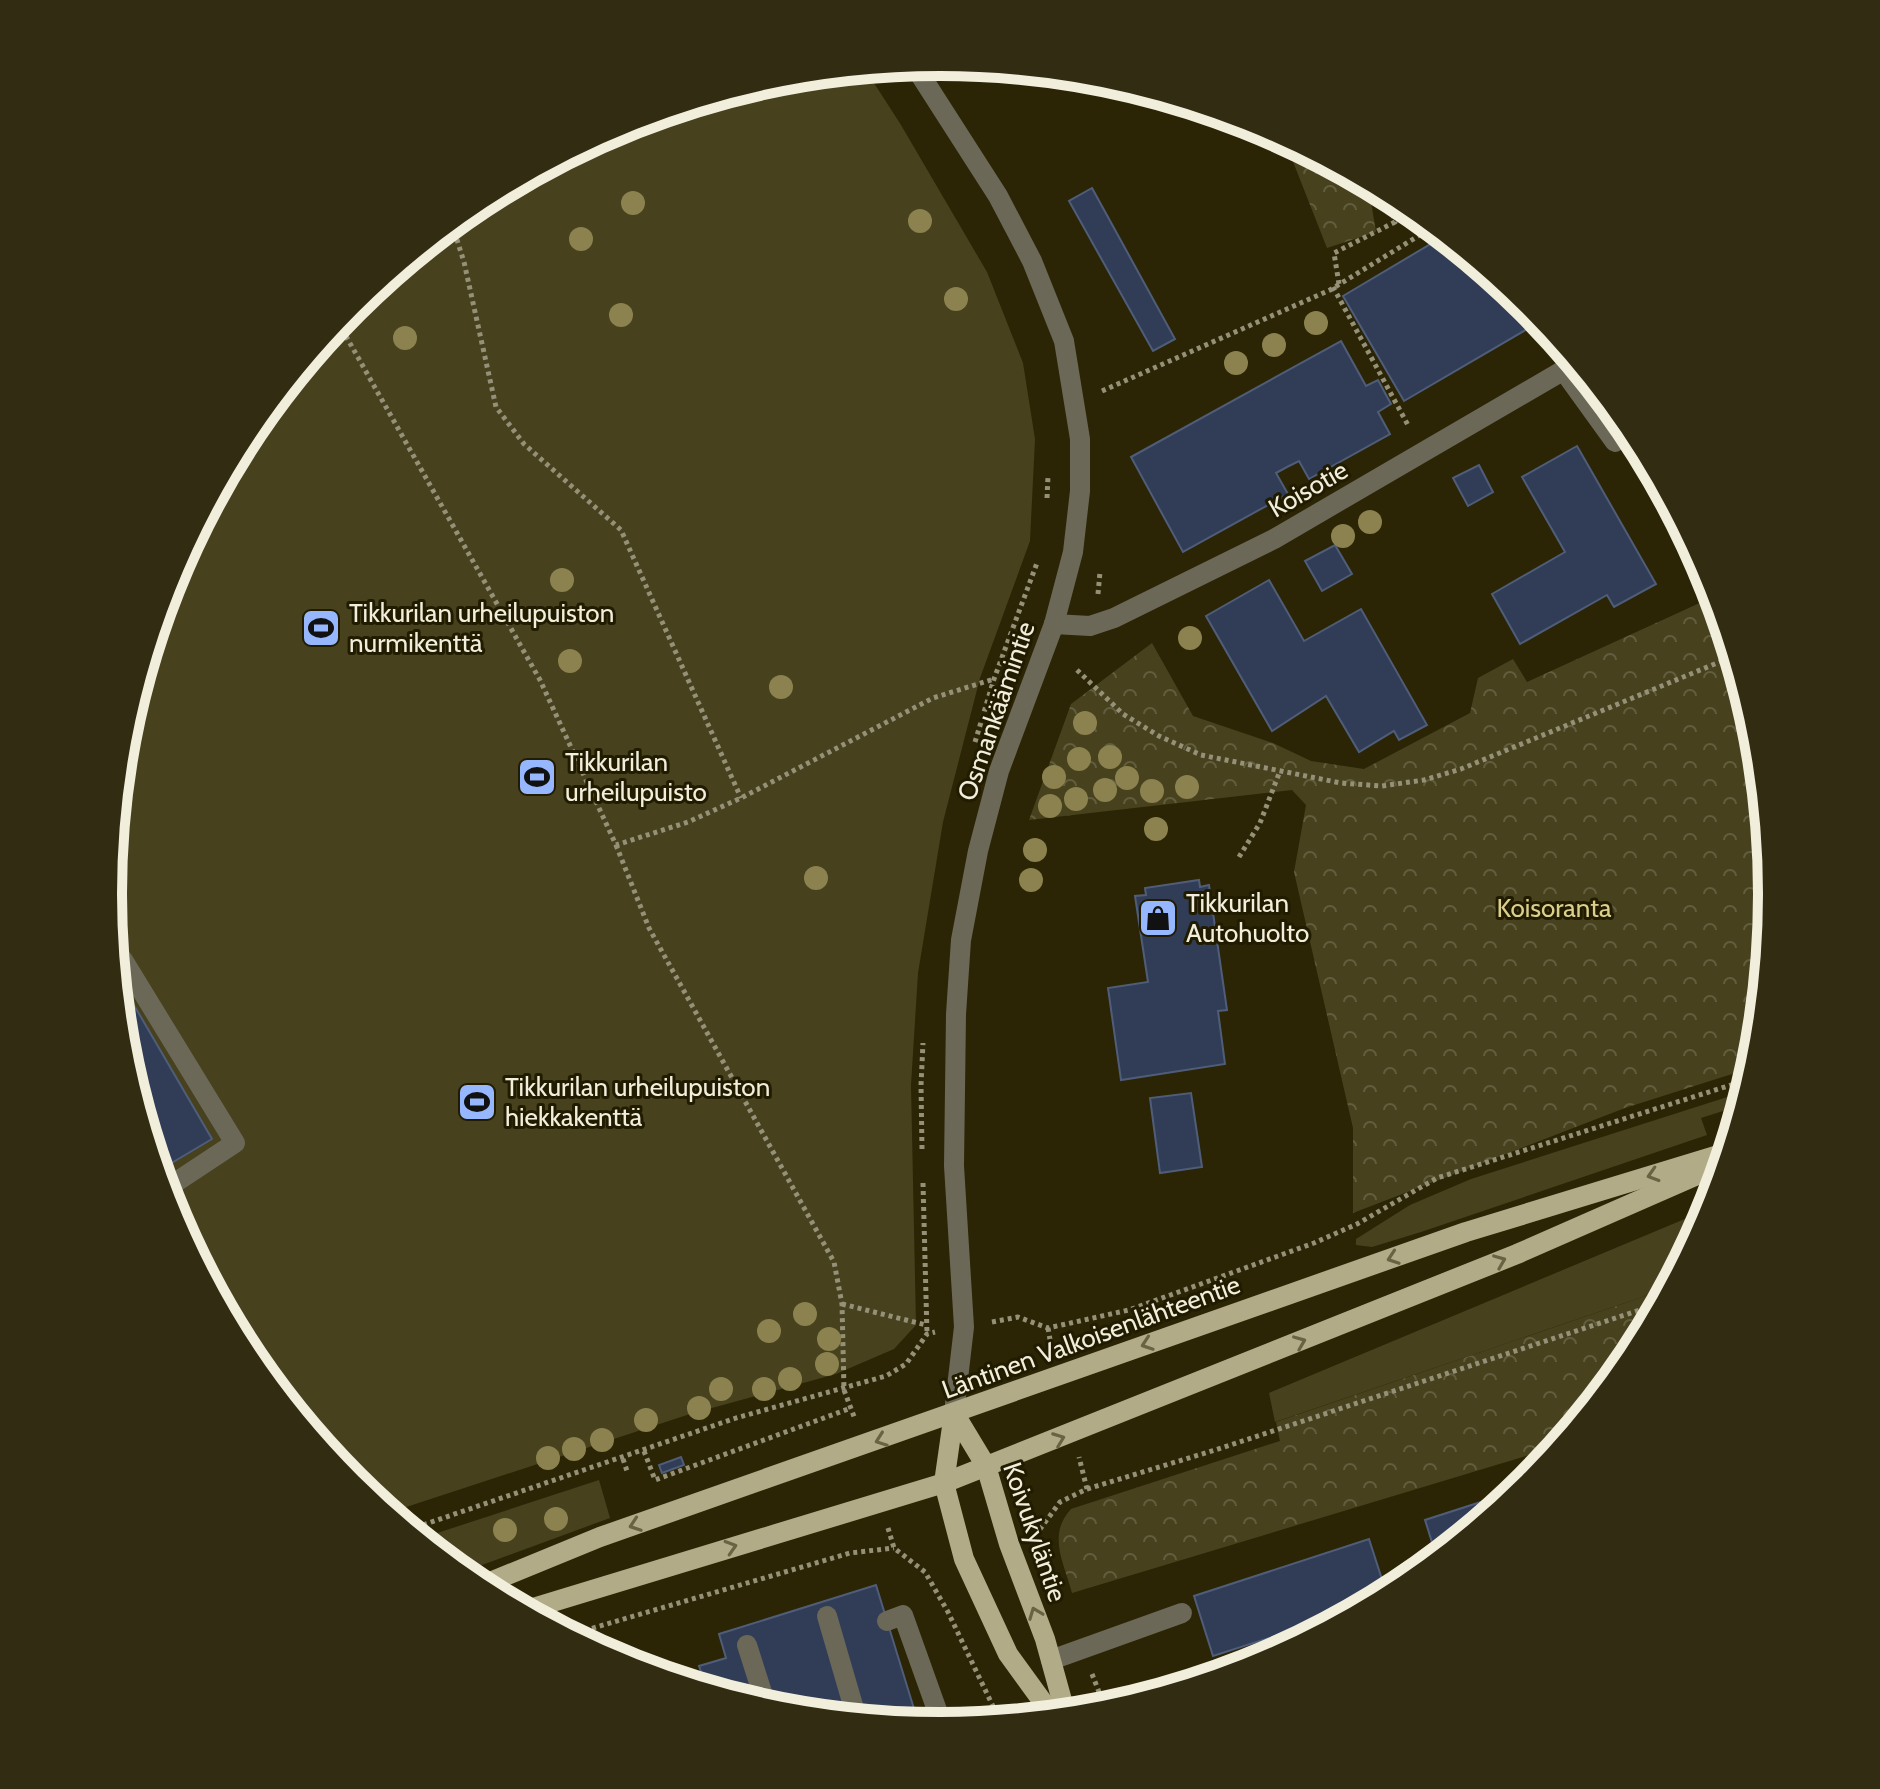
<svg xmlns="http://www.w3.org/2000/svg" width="1880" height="1789" viewBox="0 0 1880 1789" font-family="Cabin,sans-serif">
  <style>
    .grass { fill: #47411e }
    .park { fill: url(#park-crowns) }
    .building { fill: #313d57; stroke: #4f5d79; stroke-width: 2 }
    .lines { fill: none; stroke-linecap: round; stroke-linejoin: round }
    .path { stroke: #959078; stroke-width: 5; stroke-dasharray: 4 4; stroke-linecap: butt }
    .minor { stroke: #6b6857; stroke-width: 20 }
    .major { stroke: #b1ab88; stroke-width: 20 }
    .tree { fill: #8c824f }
    .oneway { stroke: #696344 }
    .labels { text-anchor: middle; stroke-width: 6; stroke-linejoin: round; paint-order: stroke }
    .street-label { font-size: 26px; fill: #f1eedc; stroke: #211b00 }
    .poi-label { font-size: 26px; fill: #f1eedc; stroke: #211b00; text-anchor: start }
    .park-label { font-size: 26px; fill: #dccf8c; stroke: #211b00 }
    .rim { fill: none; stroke: #f1eedc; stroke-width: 10 }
  </style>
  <defs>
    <pattern id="park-crowns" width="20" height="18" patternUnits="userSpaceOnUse" patternTransform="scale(2)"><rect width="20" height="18" fill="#47411e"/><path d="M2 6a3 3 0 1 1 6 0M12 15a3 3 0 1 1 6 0" fill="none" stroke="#625d3e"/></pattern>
  </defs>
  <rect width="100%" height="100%" fill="#2b2505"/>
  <!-- grass -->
  <g class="grass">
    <path d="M865 69 901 125 987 272 1023 363 1035 439 1030 541 980 678 943 822 918 973 911 1085 916 1325 894 1349 836 1374 690 1414 388 1513 351 1483 248 1357 171 1213 123 1056 108 894 124 732 171 576 248 432 352 306 478 202 622 125 778 78Z"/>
    <path d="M1746 1091 1742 1105 1701 1118 1707 1135 1421 1232 1372 1247 1356 1245V1239L1410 1205 1471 1179Z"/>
    <path d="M1711 1208 1669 1288 1275 1422 1269 1393Z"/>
    <path d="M599 1480 610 1518 460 1573 419 1539Z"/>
  </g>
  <!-- park -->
  <g class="park">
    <path d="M1309 152 1368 184 1376 232 1327 248 1292 159Z"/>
    <path d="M1715 596 1757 733 1772 895 1754 1067 1625 1108 1353 1213V1128L1294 872 1306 805 1292 790 1029 820 1071 704 1152 643 1193 716 1273 743 1311 761 1364 769 1470 713 1478 678 1513 659 1527 682Z"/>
    <path d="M1669 1288 1632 1357 1559 1446 1072 1593C1064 1563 1047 1535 1071 1509L1280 1441 1276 1422Z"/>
  </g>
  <!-- building -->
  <g class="building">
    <path d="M1092 188 1175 339 1153 351 1069 201Z"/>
    <path d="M1444 236 1529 306 1541 321 1404 401 1343 296Z"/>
    <path d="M1341 341 1366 386 1378 380 1391 404 1378 412 1390 434 1309 479 1299 461 1287 467 1276 473 1288 494 1183 552 1131 457Z"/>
    <path d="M1577 446 1656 584 1614 607 1607 595 1520 644 1492 594 1565 552 1522 477Z"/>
    <path d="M1479 465 1493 492 1468 506 1453 478Z"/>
    <path d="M1652 469 1660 484 1649 490 1640 476Z"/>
    <path d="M1688 536 1709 576 1711 581 1704 583 1692 552 1688 554 1682 538Z"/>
    <path d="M1335 545 1352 574 1322 591 1305 561Z"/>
    <path d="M1269 580 1304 641 1361 609 1427 725 1399 740 1394 731 1359 752 1326 696 1272 731 1206 616Z"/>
    <path d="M1199 880 1200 887 1209 885 1227 1010 1218 1011 1225 1064 1121 1080 1108 988 1148 982 1135 896 1146 895 1145 888Z"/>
    <path d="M124 988 212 1139 158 1171 123 1056 117 992Z"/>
    <path d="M1191 1093 1202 1167 1160 1173 1150 1098Z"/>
    <path d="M681 1457 684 1465 662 1473 659 1465Z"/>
    <path d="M1521 1489 1437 1558 1425 1520Z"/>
    <path d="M1369 1539 1387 1595 1365 1607 1213 1656 1194 1596Z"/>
    <path d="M876 1585 919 1725 777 1711 707 1689 699 1666 726 1658 719 1634Z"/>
  </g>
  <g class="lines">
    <!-- path -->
    <g class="path">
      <path d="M452 224 464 262 496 407 524 444 621 530 741 798"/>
      <path d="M1339 284 1334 253 1395 222 1388 195"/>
      <path d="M1333 287 1409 427"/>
      <path d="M338 322 540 680 616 845 688 822 741 798 933 698 994 679"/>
      <path d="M1102 391 1330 290 1433 227"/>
      <path d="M1047 498 1048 476"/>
      <path d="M1098 594 1100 572"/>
      <path d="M1077 670 1123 714 1159 736 1201 755 1341 783 1382 786 1424 780 1461 769 1734 656"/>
      <path d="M975 742 994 679 1037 563"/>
      <path d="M616 845 649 928 834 1262 842 1304 844 1390 855 1419"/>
      <path d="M1239 857 1260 823 1280 771"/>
      <path d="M922 1149 921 1085 923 1043"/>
      <path d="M923 1183 927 1334"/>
      <path d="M842 1304 926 1325"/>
      <path d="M992 1322 1018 1317 1048 1328 1129 1310 1314 1243 1357 1224 1437 1178 1750 1079"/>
      <path d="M1048 1328 1052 1351"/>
      <path d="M644 1451 655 1480 851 1408"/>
      <path d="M623 1459 627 1471"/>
      <path d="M1087 1489 1215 1450 1661 1303"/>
      <path d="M888 1528 894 1548 925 1572 948 1612 1000 1721"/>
      <path d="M408 1530 736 1418 886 1376 906 1364 927 1334 935 1332"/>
      <path d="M1035 1536 1060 1502 1087 1489 1079 1457"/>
      <path d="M569 1635 850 1553 894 1548"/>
      <path d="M1092 1674 1106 1710"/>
    </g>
    <!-- minor -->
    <g class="minor">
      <path d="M914 65 998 196 1032 261 1064 341 1080 439V491L1073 552 1054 624 999 771 978 851 961 940 956 1014 954 1166 964 1327 954 1413"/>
      <path d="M1563 370 1615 442"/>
      <path d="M1054 624 1090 626 1114 618 1274 539 1576 363"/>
      <path d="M114 965 123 960 235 1143 164 1190"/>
      <path d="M827 1616 857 1719"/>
      <path d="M887 1621 903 1615 943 1727"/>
      <path d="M747 1645 767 1708"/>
      <path d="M1051 1660 1182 1613"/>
    </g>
    <!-- major -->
    <g class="major">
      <path d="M954 1413 944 1483 964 1559 1008 1654 1053 1716"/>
      <path d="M954 1413 986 1466 1009 1544 1045 1639 1066 1715"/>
      <path d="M478 1587 600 1537 1466 1232 1728 1152"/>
      <path d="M523 1611 944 1483 1517 1254 1713 1168"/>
    </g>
  </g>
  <!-- trees -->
  <g class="tree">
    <circle cx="633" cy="203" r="12"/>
    <circle cx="920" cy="221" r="12"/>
    <circle cx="581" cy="239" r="12"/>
    <circle cx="956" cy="299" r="12"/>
    <circle cx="621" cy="315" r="12"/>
    <circle cx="1316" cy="323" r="12"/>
    <circle cx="405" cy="338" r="12"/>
    <circle cx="1274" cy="345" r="12"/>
    <circle cx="1236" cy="363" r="12"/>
    <circle cx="1370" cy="522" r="12"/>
    <circle cx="1343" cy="536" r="12"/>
    <circle cx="562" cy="580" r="12"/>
    <circle cx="1190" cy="638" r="12"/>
    <circle cx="570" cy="661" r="12"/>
    <circle cx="781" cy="687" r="12"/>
    <circle cx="1085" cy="723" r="12"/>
    <circle cx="1110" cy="757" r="12"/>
    <circle cx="1079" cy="759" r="12"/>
    <circle cx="1054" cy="777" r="12"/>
    <circle cx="1127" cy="778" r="12"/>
    <circle cx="1187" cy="787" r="12"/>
    <circle cx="1105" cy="790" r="12"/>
    <circle cx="1152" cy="791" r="12"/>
    <circle cx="1076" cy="799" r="12"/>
    <circle cx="1050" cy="806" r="12"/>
    <circle cx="1156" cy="829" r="12"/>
    <circle cx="1035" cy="850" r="12"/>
    <circle cx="816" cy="878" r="12"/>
    <circle cx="1031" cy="880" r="12"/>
    <circle cx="805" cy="1314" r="12"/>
    <circle cx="769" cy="1331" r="12"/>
    <circle cx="829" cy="1339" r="12"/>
    <circle cx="827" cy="1364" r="12"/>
    <circle cx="790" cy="1379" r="12"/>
    <circle cx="721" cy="1389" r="12"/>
    <circle cx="764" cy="1389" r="12"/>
    <circle cx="699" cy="1408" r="12"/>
    <circle cx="646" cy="1420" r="12"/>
    <circle cx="602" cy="1440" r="12"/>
    <circle cx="574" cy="1449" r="12"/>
    <circle cx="548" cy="1458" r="12"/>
    <circle cx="556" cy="1519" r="12"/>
    <circle cx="505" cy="1530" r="12"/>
  </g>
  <!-- one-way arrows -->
  <defs><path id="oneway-chevron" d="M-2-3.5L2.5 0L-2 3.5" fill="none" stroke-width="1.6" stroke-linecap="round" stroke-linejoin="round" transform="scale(2)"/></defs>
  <g class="oneway">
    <use href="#oneway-chevron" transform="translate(1653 1175) rotate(163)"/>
    <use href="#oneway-chevron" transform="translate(1393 1258) rotate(161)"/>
    <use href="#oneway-chevron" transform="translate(1500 1261) rotate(-22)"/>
    <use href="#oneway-chevron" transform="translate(1300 1342) rotate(-22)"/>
    <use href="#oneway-chevron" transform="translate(1147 1344) rotate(161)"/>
    <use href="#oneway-chevron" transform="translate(1059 1439) rotate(-21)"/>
    <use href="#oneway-chevron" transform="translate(881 1440) rotate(160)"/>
    <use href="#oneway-chevron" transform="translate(635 1525) rotate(161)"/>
    <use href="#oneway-chevron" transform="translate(731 1547) rotate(-17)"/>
    <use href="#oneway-chevron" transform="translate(1035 1613) rotate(-111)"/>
  </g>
  <!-- icons -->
  <defs>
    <g id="stadium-square" transform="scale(2)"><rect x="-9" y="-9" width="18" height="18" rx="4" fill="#96b6fd" stroke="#211b00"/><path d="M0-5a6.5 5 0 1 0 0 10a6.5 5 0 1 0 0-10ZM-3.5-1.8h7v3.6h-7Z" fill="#111"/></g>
    <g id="shop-square" transform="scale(2)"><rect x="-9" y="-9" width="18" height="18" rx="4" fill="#96b6fd" stroke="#211b00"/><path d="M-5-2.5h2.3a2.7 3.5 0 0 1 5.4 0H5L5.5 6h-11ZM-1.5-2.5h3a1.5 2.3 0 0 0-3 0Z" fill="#111"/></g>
  </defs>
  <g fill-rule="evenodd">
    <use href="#stadium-square" x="321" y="628"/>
    <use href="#stadium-square" x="537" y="777"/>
    <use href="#shop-square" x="1158" y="918"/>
    <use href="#stadium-square" x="477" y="1102"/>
  </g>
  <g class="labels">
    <!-- street labels -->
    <g class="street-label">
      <text transform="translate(1308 489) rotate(-30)" y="9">Koisotie</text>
      <text transform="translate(996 711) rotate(-71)" y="9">Osmankäämintie</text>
      <text transform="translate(1091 1337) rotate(-20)" y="9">Läntinen Valkoisenlähteentie</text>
      <text transform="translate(1035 1532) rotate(71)" y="9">Koivukyläntie</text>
    </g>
    <!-- poi labels -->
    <g class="poi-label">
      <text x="349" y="622">Tikkurilan urheilupuiston<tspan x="349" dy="30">nurmikenttä</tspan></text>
      <text x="565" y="771">Tikkurilan<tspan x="565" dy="30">urheilupuisto</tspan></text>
      <text x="1186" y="912">Tikkurilan<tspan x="1186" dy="30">Autohuolto</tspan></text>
      <text x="505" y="1096">Tikkurilan urheilupuiston<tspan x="505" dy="30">hiekkakenttä</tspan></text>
    </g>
    <!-- park labels -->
    <g class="park-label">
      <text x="1554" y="917">Koisoranta</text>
    </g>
  </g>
  <!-- crop -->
  <path d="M0 0H1880V1789H0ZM122 894a818 818 0 1 1 1636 0a818 818 0 1 1-1636 0Z" fill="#322c12" fill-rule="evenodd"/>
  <path class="rim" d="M122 894a818 818 0 1 1 1636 0a818 818 0 1 1-1636 0Z"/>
</svg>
